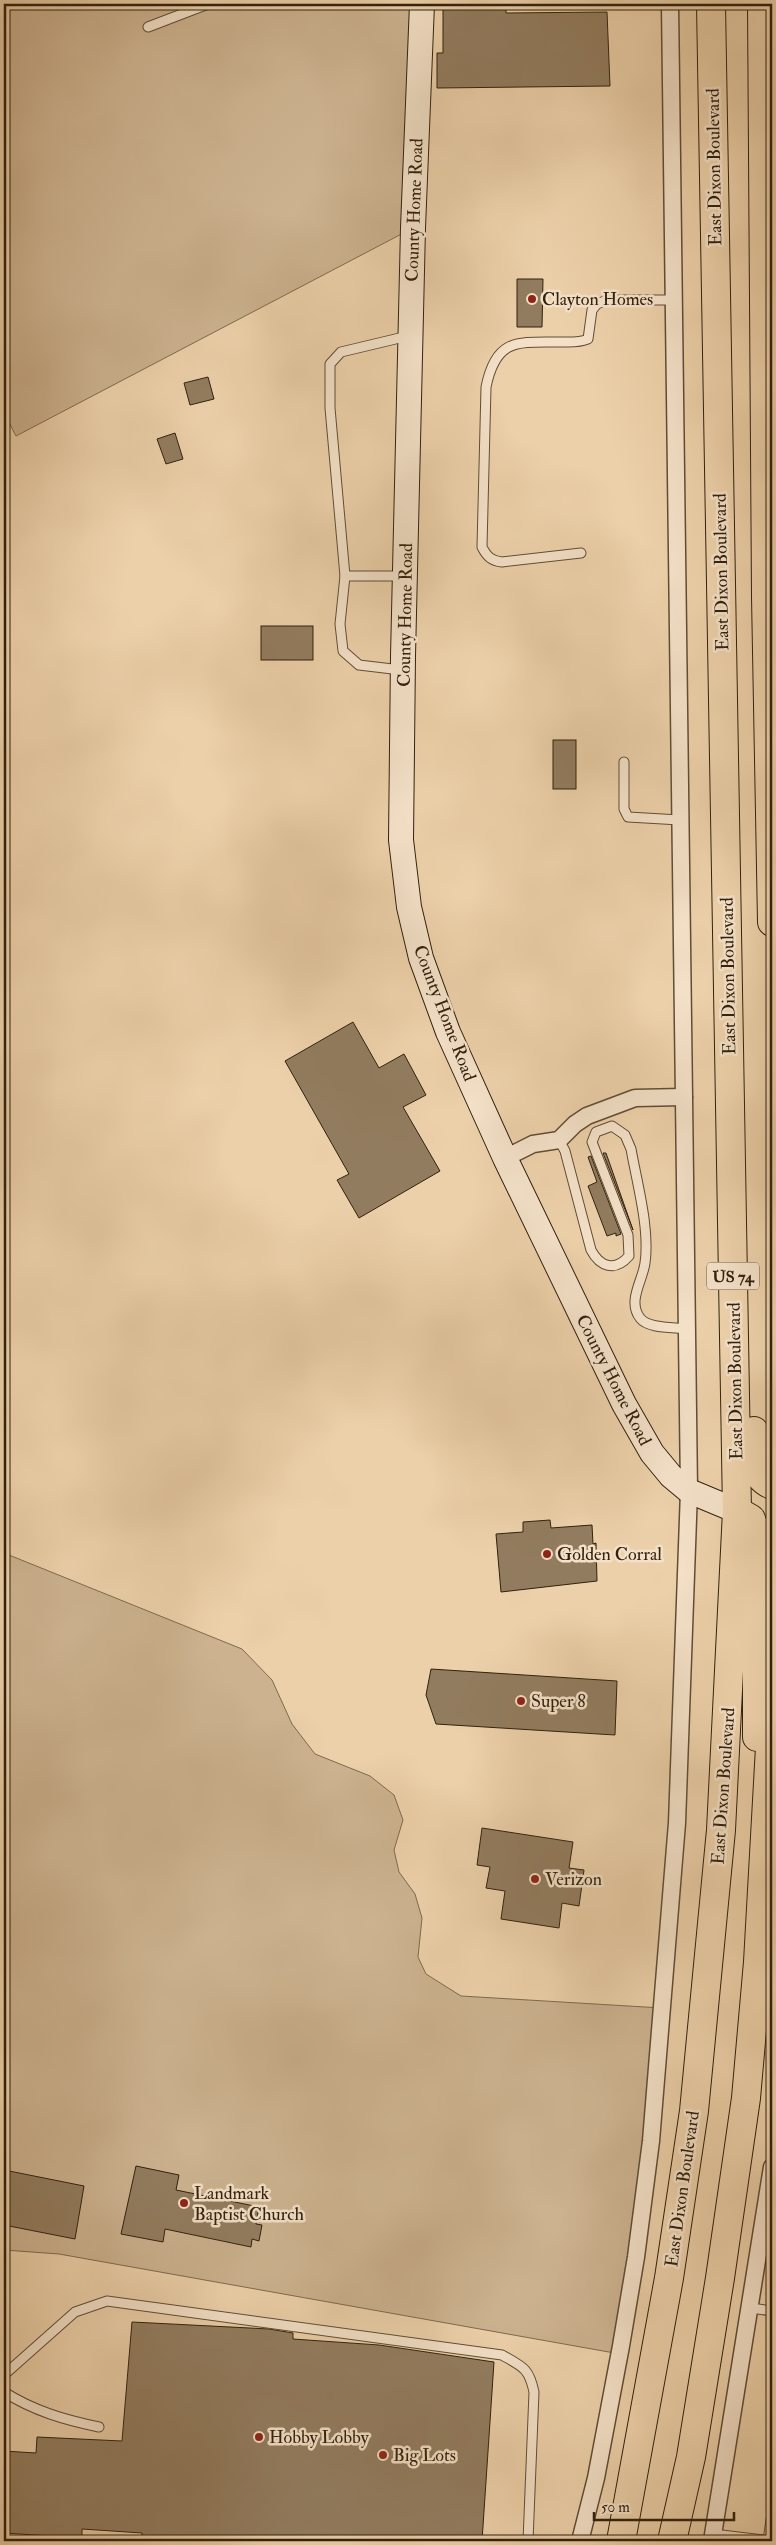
<svg xmlns="http://www.w3.org/2000/svg" width="776" height="2545" viewBox="0 0 776 2545" font-family="'IM FELL Double Pica',serif">
  <style>
    .green { fill: #ccb28f; stroke: #7e6a4f }
    .building { fill: #927c5f; stroke: #31210f }
    .lines { fill: none; stroke-linecap: round; stroke-linejoin: round }
    .lane-casing { stroke: #604d36; stroke-width: 11 }
    .street-casing { stroke: #604d36; stroke-width: 19 }
    .secondary-casing { stroke: #31210f; stroke-width: 26 }
    .highway-casing { stroke: #31210f; stroke-width: 30 }
    .lane { stroke: #f3e0c7; stroke-width: 9 }
    .street { stroke: #f3e0c7; stroke-width: 16 }
    .secondary { stroke: #f3e0c7; stroke-width: 24 }
    .highway { stroke: #ecd0a9; stroke-width: 28 }
    .poi-dot { fill: #8f2418; stroke: #f3e0c7; stroke-width: 2 }
    .labels { text-anchor: middle; stroke-width: 5; stroke-linejoin: round; paint-order: stroke }
    .shield { fill: #f3e0c7; stroke: #6b5a46; stroke-width: 1 }
    .shield-label { font-size: 16px; font-weight: bold; fill: #31210f }
    .street-label { font-size: 18px; fill: #31210f; stroke: #f3e0c7 }
    .poi-label { font-size: 18px; fill: #31210f; stroke: #f3e0c7; text-anchor: start }
  </style>
  <rect width="100%" height="100%" fill="#ecd0a9"/>
  <filter id="stains"><feTurbulence type="fractalNoise" baseFrequency=".004" numOctaves="4"/><feColorMatrix values="0 0 0 0 .2 0 0 0 0 .09 0 0 0 0 .02 0 0 0 .5 -.17"/></filter>
  <radialGradient id="worn" r=".72"><stop offset=".6" stop-color="#630" stop-opacity="0"/><stop offset="1" stop-color="#630" stop-opacity=".3"/></radialGradient>
  <!-- green -->
  <g class="green">
    <path d="M4 4H422L413 228 16 436 4 413Z"/>
    <path d="M4 1553 242 1649 272 1680 292 1724 315 1754 370 1776 394 1795 403 1820 394 1850 399 1872 415 1894 422 1918 418 1957 426 1974 461 1996 662 2008 620 2354 59 2254 4 2250Z"/>
  </g>
  <!-- building -->
  <g class="building">
    <path d="M443 4H506V13L607 12 610 86 437 88V53H443Z"/>
    <path d="M517 279H543L542 327H517Z"/>
    <path d="M208 377 214 399 190 405 184 383Z"/>
    <path d="M175 433 183 459 166 464 157 439Z"/>
    <rect x="261" y="626" width="52" height="34"/>
    <rect x="553" y="740" width="23" height="49"/>
    <path d="M353 1022 379 1068 404 1054 426 1095 403 1107 440 1171 359 1218 337 1180 349 1174 285 1061Z"/>
    <path d="M603 1153H606L633 1230Z"/>
    <path d="M591 1156 621 1234 616 1236V1233L607 1236 588 1186 597 1182 588 1157Z"/>
    <path d="M550 1520 551 1528 592 1525 593 1544 596 1543 597 1581 501 1592 496 1534 523 1532V1522Z"/>
    <path d="M431 1669 617 1681 615 1735 436 1724 426 1695Z"/>
    <path d="M482 1828 573 1842 569 1868 584 1870 579 1906 562 1903 559 1928 501 1919 505 1891 486 1888 490 1867 477 1865Z"/>
    <path d="M136 2166 179 2175 176 2190 259 2207 256 2224 262 2225 259 2241 252 2239 251 2247 165 2229 163 2242 121 2234Z"/>
    <path d="M4 2170 84 2186 75 2239 4 2225Z"/>
    <path d="M132 2322 269 2329 293 2333V2339L379 2345 494 2362 482 2541H261L205 2537 204 2541H142V2533L82 2529V2538L4 2533V2451L36 2453 37 2437 122 2441Z"/>
  </g>
  <g class="lines">
    <!-- lane casing -->
    <g class="lane-casing">
      <g id="lane">
        <path d="M148 27 208 4"/>
        <path d="M581 553 502 562C492 561 487 557 482 547L486 387C496 338 517 342 561 342 570 342 579 343 588 339L592 310 597 304 607 300H674"/>
        <path d="M345 576H405"/>
        <path d="M401 670 359 665 343 651 340 624 345 576 330 408V364L341 352 408 336"/>
        <path d="M624 762V809L628 817 680 820"/>
        <path d="M559 1140 565 1151 591 1250C600 1267 615 1272 629 1256L628 1235 592 1142 596 1132 612 1126 625 1135 631 1149C637 1183 650 1229 645 1263 643 1280 627 1301 640 1318 648 1329 675 1327 687 1329"/>
        <path d="M751 2308 772 2311"/>
        <path d="M4 2375 75 2312 107 2301 502 2355C523 2367 529 2368 534 2392L528 2541"/>
        <path d="M4 2392C34 2411 65 2420 99 2427"/>
        <path d="M713 2534 771 2541"/>
        <path d="M768 2541 772 2513"/>
      </g>
    </g>
    <!-- street casing -->
    <g class="street-casing">
      <g id="street">
        <path d="M505 1158 533 1144 559 1140 575 1124 587 1116 635 1098 684 1097"/>
        <path d="M580 2541 596 2478 621 2346 636 2257 651 2141 677 1823 689 1491 670 4"/>
        <path d="M712 2541 772 2167"/>
      </g>
    </g>
    <!-- secondary casing -->
    <g class="secondary-casing">
      <path id="secondary" d="M422 4 413 228 403 656 401 840 409 907 421 958 448 1032 505 1158 624 1404 652 1453 671 1476 689 1491 737 1511"/>
    </g>
    <!-- highway casing -->
    <g class="highway-casing">
      <g id="highway">
        <path d="M762 4 766 597 772 922"/>
        <path d="M754 1431C754 1452 750 1476 772 1485"/>
        <path d="M737 1511 751 1519 757 1537V1737"/>
        <path d="M621 2541 669 2278 694 2111 721 1830 737 1511 711 4"/>
        <path d="M672 2541 691 2457 720 2278 746 2098 758 1962 772 1711"/>
      </g>
    </g>
    <!-- lane -->
    <use href="#lane" class="lane"/>
    <!-- street -->
    <use href="#street" class="street"/>
    <!-- secondary -->
    <use href="#secondary" class="secondary"/>
    <!-- highway -->
    <use href="#highway" class="highway"/>
  </g>
  <!-- markers -->
  <g class="poi-dot">
    <circle cx="532" cy="299" r="5"/>
    <circle cx="547" cy="1554" r="5"/>
    <circle cx="521" cy="1701" r="5"/>
    <circle cx="535" cy="1879" r="5"/>
    <circle cx="184" cy="2203" r="5"/>
    <circle cx="259" cy="2437" r="5"/>
    <circle cx="383" cy="2455" r="5"/>
  </g>
  <g class="labels">
    <!-- shield labels -->
    <rect class="shield" x="707" y="1262.5" width="52" height="27" rx="4"/>
    <g class="shield-label">
      <text x="733" y="1282">US 74</text>
    </g>
    <!-- street labels -->
    <g class="street-label">
      <text transform="translate(714 167) rotate(-91)" y="6">East Dixon Boulevard</text>
      <text transform="translate(414 210) rotate(-88)" y="6">County Home Road</text>
      <text transform="translate(721 572) rotate(-91)" y="6">East Dixon Boulevard</text>
      <text transform="translate(405 615) rotate(-89)" y="6">County Home Road</text>
      <text transform="translate(728 976) rotate(-91)" y="6">East Dixon Boulevard</text>
      <text transform="translate(445 1013) rotate(69)" y="6">County Home Road</text>
      <text transform="translate(614 1380) rotate(63)" y="6">County Home Road</text>
      <text transform="translate(735 1381) rotate(-91)" y="6">East Dixon Boulevard</text>
      <text transform="translate(723 1786) rotate(-86)" y="6">East Dixon Boulevard</text>
      <text transform="translate(682 2189) rotate(-82)" y="6">East Dixon Boulevard</text>
    </g>
    <!-- poi labels -->
    <g class="poi-label">
      <text x="542" y="305">Clayton Homes</text>
      <text x="557" y="1560">Golden Corral</text>
      <text x="531" y="1707">Super 8</text>
      <text x="545" y="1885">Verizon</text>
      <text x="194" y="2199">Landmark<tspan x="194" dy="21">Baptist Church</tspan></text>
      <text x="269" y="2443">Hobby Lobby</text>
      <text x="393" y="2461">Big Lots</text>
    </g>
  </g>
  <!-- margin -->
  <rect width="776" height="2545" fill="none" stroke="#ecd0a9" stroke-width="20"/>
  <rect x="5" y="5" width="766" height="2535" fill="none" stroke="#31210f" stroke-width="2.5"/>
  <rect x="10" y="10" width="756" height="2525" fill="none" stroke="#31210f"/>
  <!-- scale -->
  <path d="M594 2512v8h140v-8" fill="none" stroke="#31210f" stroke-width="2.5"/>
  <text x="601" y="2512" font-size="15" fill="#31210f" stroke="#f3e0c7" stroke-width="4" paint-order="stroke">50 m</text>
  <rect width="100%" height="100%" filter="url(#stains)"/>
  <rect width="100%" height="100%" fill="url(#worn)"/>
</svg>
